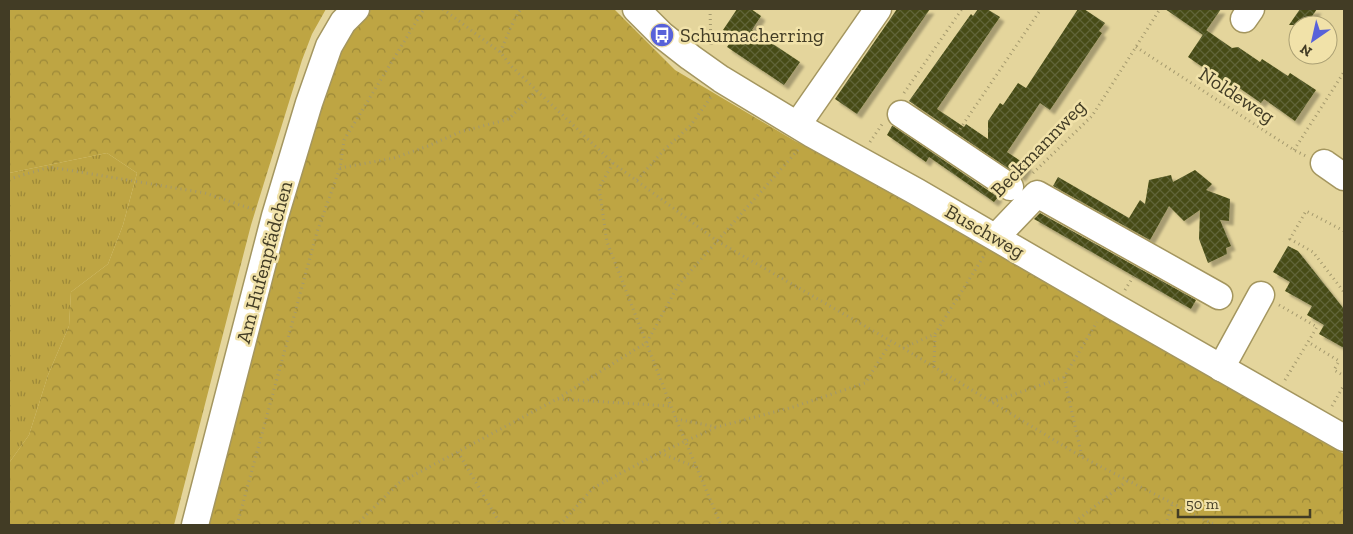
<svg xmlns="http://www.w3.org/2000/svg" width="1353" height="534" viewBox="0 0 1353 534" font-family="'Zilla Slab',serif">
  <style>
    .grass { fill: url(#grass-tufts) }
    .forest { fill: url(#forest-crowns) }
    .building { fill: url(#building-cross-hatch); filter: url(#shadow) }
    .lines { fill: none; stroke-linecap: round; stroke-linejoin: round }
    .minor-casing { stroke: #a4965f; stroke-width: 29 }
    .path { stroke: #a4996d; stroke-width: 3; stroke-dasharray: 1 4; stroke-linecap: butt }
    .minor { stroke: #fff; stroke-width: 26 }
    .labels { text-anchor: middle; stroke-width: 5; stroke-linejoin: round; paint-order: stroke }
    .poi-label { font-size: 20px; fill: #423c25; stroke: #f1e2a9; text-anchor: start }
    .street-label { font-size: 20px; fill: #423c25; stroke: #f1e2a9 }
  </style>
  <defs>
    <pattern id="grass-tufts" width="24" height="20" patternUnits="userSpaceOnUse" patternTransform="scale(1.25)"><rect width="24" height="20" fill="#bea543"/><path d="M3 7l-1-3M5 7V3M7 7l1-3M15 17l-1-3M17 17v-4M19 17l1-3" fill="none" stroke="#9c8838"/></pattern>
    <pattern id="forest-crowns" width="20" height="18" patternUnits="userSpaceOnUse" patternTransform="scale(1.25)"><rect width="20" height="18" fill="#bea543"/><path d="M2 6a3 3 0 1 1 6 0M12 15a3 3 0 1 1 6 0" fill="none" stroke="#9c8838"/></pattern>
    <pattern id="building-cross-hatch" width="8" height="8" patternUnits="userSpaceOnUse" patternTransform="scale(1.25)"><rect width="8" height="8" fill="#464c16"/><path d="M0 0l8 8M0 8l8-8" fill="none" stroke="#606438"/></pattern>
    <filter id="shadow"><feDropShadow dx="4.5" dy="4.5" stdDeviation="1" flood-color="#0004"/></filter>
  </defs>
  <rect width="100%" height="100%" fill="#e4d59c"/>
  <!-- grass -->
  <path class="grass" d="M107 153 137 173 123 225 108 264 71 292 69 326 48 375 29 435 9 463V173Z"/>
  <!-- forest -->
  <g class="forest">
    <path d="M9 9H326L312 34 302 60 251 225 174 525H9V463L29 435 48 375 69 326 71 292 108 264 123 225 137 173 107 153 9 173Z"/>
    <path d="M371 9H614L675 70 795 141 828 157 1344 454V525H206L307 139 331 66 352 27Z"/>
  </g>
  <!-- building -->
  <g class="building">
    <path d="M737 9H751L761 16 752 30 800 62 784 85 727 47 733 38 723 30Z"/>
    <path d="M897 9H930L857 114 835 99Z"/>
    <path d="M978 9H987L1000 17 937 109 964 127 966 124 988 139V121L1000 103 1003 105 1018 83 1026 88 1078 9H1084L1105 23 1099 31 1102 33 1050 110 1040 103 1007 152 1028 166 1021 177 909 101 971 14 973 16Z"/>
    <path d="M1165 9H1221L1203 35Z"/>
    <path d="M1300 9H1317L1306 25H1289Z"/>
    <path d="M1206 30 1232 48 1238 47 1260 62 1262 59 1288 76 1290 73 1316 90 1295 121 1264 99 1261 103 1235 85 1233 88 1188 57Z"/>
    <path d="M892 126H893L998 197 994 202 929 157 926 162 887 135Z"/>
    <path d="M1195 170 1212 184 1206 190 1230 199 1229 221 1220 220 1231 246 1226 248 1227 254 1208 263 1199 239 1200 210 1184 221 1169 206 1150 240 1053 186 1058 177 1129 218 1140 200 1145 204 1149 180 1171 175 1173 182Z"/>
    <path d="M1040 213 1196 300 1191 309 1034 219Z"/>
    <path d="M1288 246 1298 251 1344 309V348L1319 334 1324 325 1307 315 1312 306 1285 291 1290 282 1273 272Z"/>
  </g>
  <g class="lines">
    <!-- minor casing -->
    <g class="minor-casing">
      <g id="minor">
        <path d="M636 9 662 35 690 57 721 79 812 134 917 192 1115 307 1344 438"/>
        <path d="M1244 19 1251 9"/>
        <path d="M901 114 1010 187"/>
        <path d="M798 124 878 9"/>
        <path d="M1324 163 1344 177"/>
        <path d="M996 237 1037 194 1219 296"/>
        <path d="M1221 368 1261 295"/>
        <path d="M195 525 275 216 309 103 329 46 343 22 356 9"/>
      </g>
    </g>
    <!-- path -->
    <g class="path">
      <path d="M443 9 500 52 512 67 613 163 717 241 903 348 1082 457 1215 525"/>
      <path d="M710 9 711 46"/>
      <path d="M1136 47 1294 150 1306 156"/>
      <path d="M500 52 515 18 521 9"/>
      <path d="M904 93 962 9"/>
      <path d="M960 129 1041 9"/>
      <path d="M870 142 883 123"/>
      <path d="M1294 150 1344 72"/>
      <path d="M613 163 599 188 607 242 676 419 721 525"/>
      <path d="M340 168 394 158 428 146 460 132 509 119 537 90"/>
      <path d="M1033 173 1092 116 1160 9"/>
      <path d="M9 179 50 167 205 193 255 210"/>
      <path d="M637 180 664 150 691 125 711 97"/>
      <path d="M1344 231 1306 211 1290 239 1313 252 1344 292"/>
      <path d="M1125 290 1135 274"/>
      <path d="M1279 305 1317 327 1308 342 1339 361 1334 370 1344 376"/>
      <path d="M903 348 935 334 985 254"/>
      <path d="M934 367 935 334"/>
      <path d="M1064 377 1082 457"/>
      <path d="M1285 380 1308 342"/>
      <path d="M558 399 671 406"/>
      <path d="M992 402 1064 377 1097 322"/>
      <path d="M1332 406 1344 385"/>
      <path d="M676 419 717 427 793 407 865 383 891 342"/>
      <path d="M458 452 501 525"/>
      <path d="M660 453 696 467"/>
      <path d="M237 525 317 232 340 168 344 140 424 9"/>
      <path d="M356 525 399 483 557 399 647 342 679 284 798 150"/>
      <path d="M560 525 593 488 659 453 717 427"/>
      <path d="M1071 525 1127 481"/>
      <path d="M1166 525 1172 504"/>
    </g>
    <!-- minor -->
    <use href="#minor" class="minor"/>
  </g>
  <!-- icons -->
  <defs>
    <g id="bus-disc" transform="scale(1.25)"><circle r="9.5" fill="#5862d9" stroke="#f1e2a9"/><path d="M-5-6H5V4H4V6H2V4H-2V6H-4V4H-5ZM-3.5-4V0h7V-4ZM-3.5 1.2v1.5H-2V1.2ZM2 1.2v1.5H3.5V1.2Z" fill="#fff"/></g>
  </defs>
  <g fill-rule="evenodd">
    <use href="#bus-disc" x="662" y="35"/>
  </g>
  <g class="labels">
    <!-- poi labels -->
    <g class="poi-label">
      <text x="680" y="42">Schumacherring</text>
    </g>
    <!-- street labels -->
    <g class="street-label">
      <text transform="translate(1237 95) rotate(33)" y="7">Noldeweg</text>
      <text transform="translate(1038 148) rotate(-46)" y="7">Beckmannweg</text>
      <text transform="translate(985 231) rotate(30)" y="7">Buschweg</text>
      <text transform="translate(264 262) rotate(-75)" y="7">Am Hufenpfädchen</text>
    </g>
  </g>
  <!-- border -->
  <rect width="1353" height="534" fill="none" stroke="#423c25" stroke-width="20"/>
  <!-- north arrow -->
  <g transform="translate(1313 40) rotate(214)"><circle r="24" fill="#f1e2a9" stroke="#aba074"/>
  <path d="M0-4L9 19L0 12L-9 19Z" fill="#5862d9"/>
  <text y="-8" font-size="14" font-weight="bold" text-anchor="middle" fill="#423c25">N</text>
  </g>
  <!-- scale -->
  <path d="M1178 509v8h132v-8" fill="none" stroke="#423c25" stroke-width="2.5"/>
  <text x="1186" y="509" font-size="15" fill="#423c25" stroke="#f1e2a9" stroke-width="4" paint-order="stroke">50 m</text>
</svg>
